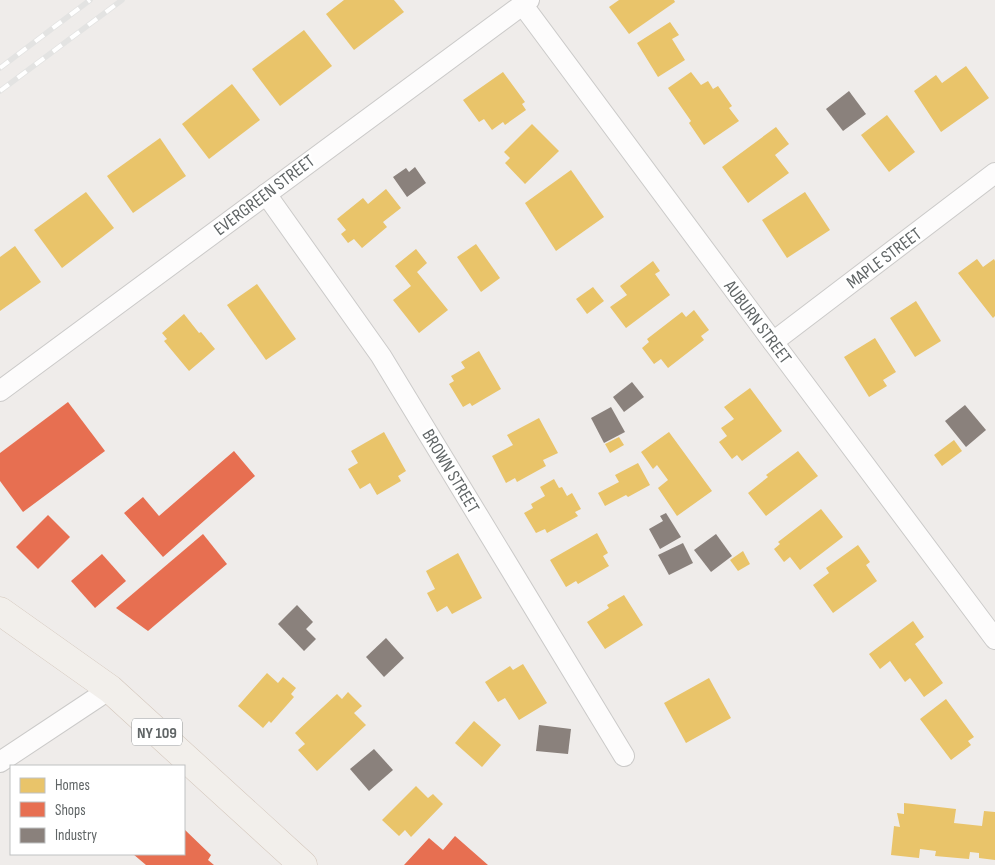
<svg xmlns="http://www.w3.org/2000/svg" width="995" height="865" viewBox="0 0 995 865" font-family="'Sofia Sans Condensed',sans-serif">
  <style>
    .homes { fill: #e9c46a }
    .shops { fill: #e76f51 }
    .industry { fill: #8a817c }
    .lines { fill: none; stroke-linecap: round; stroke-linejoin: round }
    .minor-casing { stroke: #cbcac9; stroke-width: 22 }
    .primary-casing { stroke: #d3c6bb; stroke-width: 29 }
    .minor { stroke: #fdfcfc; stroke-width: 20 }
    .primary { stroke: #f2efeb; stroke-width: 28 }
    .rail-casing { stroke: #e3e3e2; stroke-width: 5.5 }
    .rail { stroke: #fff; stroke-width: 4; stroke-dasharray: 11; stroke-linecap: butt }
    .labels { text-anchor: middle; stroke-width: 5; stroke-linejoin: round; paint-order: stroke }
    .shield { fill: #fff; stroke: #909394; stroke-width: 1 }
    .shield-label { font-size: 16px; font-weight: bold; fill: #606566 }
    .street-label { font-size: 18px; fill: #606566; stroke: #fff }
  </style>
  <rect width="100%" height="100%" fill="#efecea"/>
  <!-- homes -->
  <g class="homes">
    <path d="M344 0H394L404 12 354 50 326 14Z"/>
    <path d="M619 0H674L675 2 629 34 609 7Z"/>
    <path d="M670 22 679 35 672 39 685 60 658 77 637 43Z"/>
    <path d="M304 30 332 66 280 106 252 69Z"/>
    <path d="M966 66 989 98 941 132 914 91 936 75 942 83Z"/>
    <path d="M503 72 525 102 522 104 526 110 505 125 503 122 492 130 484 119 479 122 463 100Z"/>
    <path d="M691 72 701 85 708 81 713 89 718 86 732 106 729 108 739 121 704 145 689 123 691 121 668 88Z"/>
    <path d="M232 84 260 120 209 159 182 124Z"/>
    <path d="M887 115 915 152 889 172 861 135Z"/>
    <path d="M532 124 559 151 525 184 505 163 510 158 504 152Z"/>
    <path d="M776 127 789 144 775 155 789 173 748 203 722 167Z"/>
    <path d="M160 138 186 176 133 213 107 176Z"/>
    <path d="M571 170 604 217 556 251 525 203Z"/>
    <path d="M386 189 401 208 383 222 387 227 362 248 354 239 348 243 341 234 346 230 337 219 363 198 368 204Z"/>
    <path d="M86 192 114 228 62 268 34 230Z"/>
    <path d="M805 192 830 230 787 258 762 220Z"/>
    <path d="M476 244 500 278 481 292 457 257Z"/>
    <path d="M15 246 41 282 0 311V257Z"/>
    <path d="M416 249 427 263 417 272 448 310 419 333 393 300 411 286 395 266Z"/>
    <path d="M977 259 983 267 994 259 995 261V316L993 318 958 273Z"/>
    <path d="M653 261 660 271 655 274 670 295 626 328 610 307 627 295 620 286Z"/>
    <path d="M257 284 296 339 266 360 227 305Z"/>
    <path d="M593 287 604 301 587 314 576 299Z"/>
    <path d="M916 301 941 341 915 357 890 318Z"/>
    <path d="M694 310 709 330 701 336 704 340 668 368 661 359 654 364 642 348 649 342 647 339 682 312 686 317Z"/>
    <path d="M184 314 199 333 201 332 215 349 189 371 164 341 167 339 162 333Z"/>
    <path d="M875 338 896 372 883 380 887 386 869 397 844 357Z"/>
    <path d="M479 351 501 389 472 406 470 403 463 407 449 384 454 381 451 376 465 368 461 362Z"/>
    <path d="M750 388 782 431 742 461 737 455 732 459 719 442 727 436 721 428 734 419 724 407Z"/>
    <path d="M539 418 558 453 543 460 546 466 517 482 515 478 506 483 492 456 513 445 507 435Z"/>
    <path d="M384 432 406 471 398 476 401 481 377 495 370 483 360 489 348 469 358 463 351 451Z"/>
    <path d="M669 432 712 491 677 516 658 488 668 480 657 465 653 469 641 452Z"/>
    <path d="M619 437 624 445 610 453 605 444Z"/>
    <path d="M954 440 962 451 942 466 934 455Z"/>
    <path d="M798 451 818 476 766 516 748 493 768 477 766 475Z"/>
    <path d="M638 463 650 485 628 497 626 495 605 506 598 493 619 482 615 475Z"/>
    <path d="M554 479 559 488 562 487 567 496 572 493 581 509 575 512 578 516 547 533 545 529 536 533 524 513 533 508 531 504 545 496 540 487Z"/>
    <path d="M821 509 843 537 800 570 790 557 784 562 774 549 780 544 778 542Z"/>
    <path d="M597 533 608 553 603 556 609 566 578 584 576 581 566 587 550 560Z"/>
    <path d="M858 545 870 562 866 565 877 581 833 613 813 585 829 573 826 568Z"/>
    <path d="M743 551 750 564 738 571 730 560Z"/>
    <path d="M458 553 482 598 452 614 447 606 437 612 427 593 435 589 426 571Z"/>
    <path d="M624 595 643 625 605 649 587 622 609 608 607 605Z"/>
    <path d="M913 621 924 637 915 644 943 683 924 697 910 678 905 682 890 661 880 669 869 654Z"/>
    <path d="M523 664 547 703 519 720 505 698 498 702 485 682 510 666 513 670Z"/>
    <path d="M267 673 278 683 283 677 296 688 291 694 294 697 271 723 269 721 263 728 238 706Z"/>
    <path d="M709 678 731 718 686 743 664 703Z"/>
    <path d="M348 692 362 706 354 713 366 725 317 771 298 750 305 744 295 733 337 694 342 699Z"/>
    <path d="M946 699 974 737 968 741 971 745 951 760 920 719Z"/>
    <path d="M474 721 501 745 482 767 455 743Z"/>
    <path d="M416 786 428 798 433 794 443 804 411 837 405 830 399 836 382 820Z"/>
    <path d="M904 803 956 809 954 823 982 826 984 811 995 812V860L979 858V853L970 852 969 859 935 856 936 851 920 849 919 858 891 855 894 826 900 827 897 813 904 814Z"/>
  </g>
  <!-- shops -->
  <g class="shops">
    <path d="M68 402 105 451 23 512 0 481V453Z"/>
    <path d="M234 451 255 476 163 557 124 513 143 497 159 516Z"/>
    <path d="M48 515 70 537 38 569 16 547Z"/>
    <path d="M203 534 227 564 148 631 116 608Z"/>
    <path d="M102 554 126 581 95 608 71 581Z"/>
    <path d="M184 829 211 855 208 860 214 865H146L133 854H184Z"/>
    <path d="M455 836 488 865H404L429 838 443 850Z"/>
  </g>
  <!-- industry -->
  <g class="industry">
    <path d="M849 91 866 114 843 131 826 109Z"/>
    <path d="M415 167 426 183 407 197 393 177 406 168 409 172Z"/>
    <path d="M632 382 644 397 624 412 613 397Z"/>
    <path d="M965 405 986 430 966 447 945 421Z"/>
    <path d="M611 407 625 432 604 443 591 418Z"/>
    <path d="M666 513 681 537 660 549 649 529 663 521 660 516Z"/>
    <path d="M716 534 732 556 711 572 694 550Z"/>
    <path d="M683 543 693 563 669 575 658 555Z"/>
    <path d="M297 605 313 622 306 629 316 639 304 651 278 624Z"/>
    <path d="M386 638 404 658 384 677 366 657Z"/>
    <path d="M539 725 571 729 568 754 536 751Z"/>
    <path d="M374 749 393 770 369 791 350 769Z"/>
  </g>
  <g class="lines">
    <!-- minor casing -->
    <g class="minor-casing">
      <g id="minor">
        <path d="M522 4 773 342 995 639"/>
        <path d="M266 194 381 356 624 756"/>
        <path d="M773 342 995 173"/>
        <path d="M0 391 529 0"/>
        <path d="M0 762 110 689"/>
      </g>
    </g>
    <!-- primary casing -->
    <g class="primary-casing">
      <path id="primary" d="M0 611 110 689 303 865"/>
    </g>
    <!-- minor -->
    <use href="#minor" class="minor"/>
    <!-- primary -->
    <use href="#primary" class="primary"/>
    <!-- rail casing -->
    <g class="rail-casing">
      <g id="rail">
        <path d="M0 68 90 0"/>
        <path d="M0 91 122 0"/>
      </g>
    </g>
    <!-- rail -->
    <use href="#rail" class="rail"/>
  </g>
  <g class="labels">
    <!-- shield labels -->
    <rect class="shield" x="132" y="718.5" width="50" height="27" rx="4"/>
    <g class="shield-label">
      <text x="157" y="738">NY 109</text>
    </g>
    <!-- street labels -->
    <g class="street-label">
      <text transform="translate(264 195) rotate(-37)" y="6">EVERGREEN STREET</text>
      <text transform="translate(884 258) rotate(-37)" y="6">MAPLE STREET</text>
      <text transform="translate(758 322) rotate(53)" y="6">AUBURN STREET</text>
      <text transform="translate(451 471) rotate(59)" y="6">BROWN STREET</text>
    </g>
  </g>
  <!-- legend -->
  <rect x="10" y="765" width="175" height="90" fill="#ffffff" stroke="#bfc1c2"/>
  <rect x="20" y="778" width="25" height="15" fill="#e9c46a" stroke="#bfc1c2"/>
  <text x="55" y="790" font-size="15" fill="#606566">Homes</text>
  <rect x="20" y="802" width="25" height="15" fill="#e76f51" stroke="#bfc1c2"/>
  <text x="55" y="815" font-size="15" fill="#606566">Shops</text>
  <rect x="20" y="828" width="25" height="15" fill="#8a817c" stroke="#bfc1c2"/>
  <text x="55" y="840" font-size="15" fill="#606566">Industry</text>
</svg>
